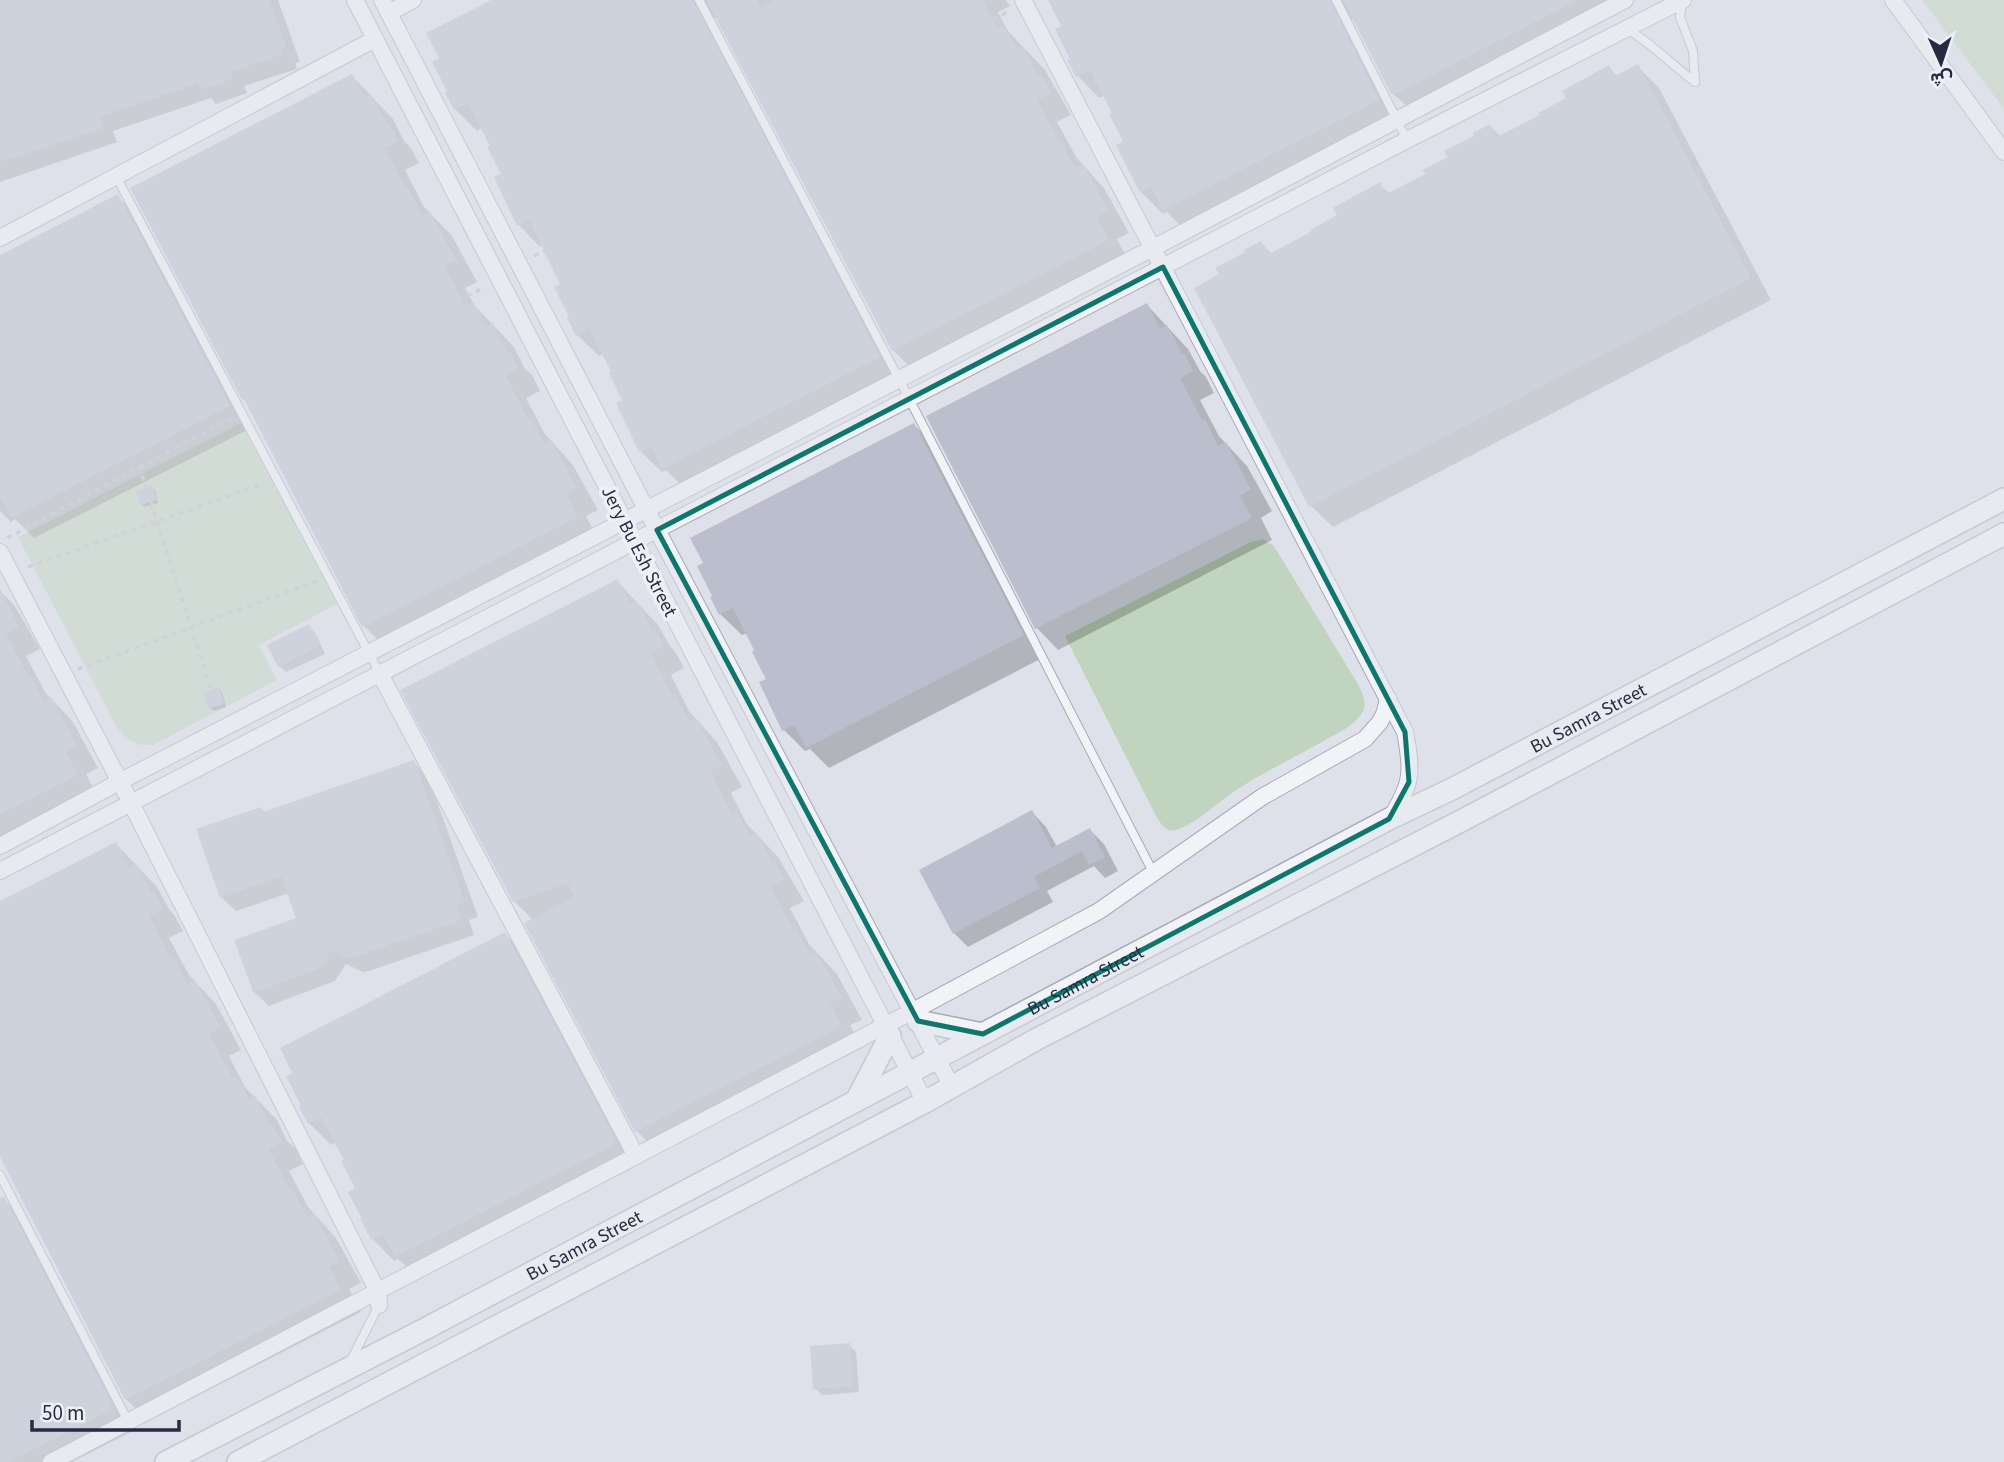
<svg xmlns="http://www.w3.org/2000/svg" width="2004" height="1462" viewBox="0 0 2004 1462" font-family="'Source Sans 3',Vazirmatn,sans-serif">
  <style>
    .green { fill: #c0d4bf }
    .shadow { fill: #0003 }
    .building { fill: #bbbecd }
    .lines { fill: none; stroke-linecap: round; stroke-linejoin: round }
    .service-casing { stroke: #a8aab8; stroke-width: 10 }
    .minor-casing { stroke: #a8aab8; stroke-width: 18 }
    .tertiary-casing { stroke: #a8aab8; stroke-width: 24 }
    .path { stroke: #bdbfc8; stroke-width: 3.5; stroke-dasharray: 5 5; stroke-linecap: butt }
    .service { stroke: #f2f3f7; stroke-width: 8 }
    .minor { stroke: #f2f3f7; stroke-width: 16 }
    .tertiary { stroke: #f2f3f7; stroke-width: 21 }
    .marked { fill: none; stroke: #0f766e; stroke-width: 5; stroke-linejoin: round }
    .labels { text-anchor: middle; stroke-width: 7; stroke-linejoin: round; paint-order: stroke }
    .street-label { font-size: 19px; fill: #262a42; stroke: #eef0f7 }
  </style>
  <rect width="100%" height="100%" fill="#dfe1ea"/>
  <!-- green -->
  <g class="green">
    <path d="M1922 0H2004V109Z"/>
    <path d="M241 423 337 604 259 645 277 680 153 745C136 747 126 739 116 726L18 537Z"/>
    <path d="M1263 539 1274 546 1350 671C1356 681 1369 699 1363 711 1356 726 1333 735 1320 743 1292 759 1262 773 1235 791 1217 803 1196 824 1176 830 1166 833 1161 824 1156 816L1065 636 1251 542Z"/>
  </g>
  <!-- shadow -->
  <g class="shadow">
    <path d="M0 0H278L300 62 295 63 297 69 244 86 247 93 216 104 211 98 113 131 117 142 0 182Z"/>
    <path d="M495 0H1006L1010 6 998 12 1008 31 1045 70 1071 115 1057 122 1076 157 1104 188 1129 233 1117 239 1129 262 915 372 893 350 717 16 714 19V26L900 379 686 490 666 470 662 472 640 451 625 401 613 372 604 354 599 356 577 335 563 285 543 245 540 247 519 225 503 175 482 128 477 131 455 109 441 59Z"/>
    <path d="M1053 0H1627L1630 6 1417 115 1392 93 1354 17 1351 21 1400 122 1186 231 1167 212 1163 214 1141 192 1126 142 1105 95 1099 98 1078 76 1063 26Z"/>
    <path d="M1609 67 1618 77 1638 67 1659 88 1771 300 1333 527 1311 506 1221 275 1261 243 1272 254 1339 216 1380 185 1390 194 1427 175 1490 126 1501 137 1568 99Z"/>
    <path d="M352 76 393 119 404 141 411 148 419 163 405 170 424 207 452 236 477 282 465 288 475 306 514 347 525 369 532 375 540 391 526 398 545 434 573 465 598 510 586 516 598 539 386 648 364 626 248 403 243 399Z"/>
    <path d="M118 197 140 218 251 428 34 538 15 519 11 522 0 511V257Z"/>
    <path d="M1147 305 1188 349 1200 371 1206 377 1214 393 1200 400 1219 436 1247 466 1272 511 1261 518 1272 540 1058 650 1037 628Z"/>
    <path d="M914 425 936 447 1044 657 829 768 810 749 805 751 784 730 768 679 747 633 742 635 720 614Z"/>
    <path d="M152 488 155 490 158 503 145 507 142 504Z"/>
    <path d="M617 581 658 625 670 646 676 653 684 668 671 675 689 711 717 742 742 787 731 793 746 823 778 857 804 901 790 908 809 944 837 974 862 1020 850 1025 862 1048 658 1153 637 1131 526 923 533 920 514 901Z"/>
    <path d="M0 591 14 605 40 649 26 656 45 692 73 722 98 768 86 774 98 797 0 847Z"/>
    <path d="M309 627 315 633 325 654 286 672 279 666Z"/>
    <path d="M219 689 222 692 226 707 213 711 210 708Z"/>
    <path d="M413 762 428 776 478 917 469 920 474 935 369 971 363 972 346 964 335 981 269 1006 254 992 237 941 298 919 289 893 236 911 221 897 261 809 265 813Z"/>
    <path d="M1032 812 1046 827 1057 847 1090 830 1104 844 1118 871 1105 878 1094 866 1047 891 1053 902 968 947 954 933Z"/>
    <path d="M116 844 157 887 169 909 175 916 183 931 169 938 189 975 216 1004 241 1050 229 1056 245 1087 277 1120 287 1141 295 1148 303 1164 289 1171 308 1207 336 1238 361 1283 349 1289 361 1312 148 1421 126 1399 0 1154V903Z"/>
    <path d="M505 934 527 956 637 1164 630 1167 631 1169 418 1278 398 1259 394 1261 373 1239 357 1189 336 1142 331 1145 309 1123Z"/>
    <path d="M3 1198 25 1220 133 1428 130 1430 131 1432 72 1462H0V1200Z"/>
    <path d="M849 1345 856 1352 859 1392 822 1395 815 1388Z"/>
  </g>
  <!-- building -->
  <g class="building">
    <path d="M0 0H270L286 47 281 49 283 54 231 72 233 79 200 90 198 83 134 105 100 117 103 128 0 162Z"/>
    <path d="M491 0H693L880 357 662 469 651 446 639 452 616 403 622 400 609 373 611 371 589 329 576 336 567 318 569 317 554 287 560 284 529 220 517 226 507 205 494 177 501 174 487 147 490 146 468 103 454 110 445 93 447 91 432 62 439 58 426 33Z"/>
    <path d="M706 0H757L761 7 774 0H983L997 28 1004 25 1017 50 1023 47 1039 76 1041 75 1051 93 1037 100 1059 142 1061 141 1075 168 1083 164 1109 211 1097 217 1109 240 892 351Z"/>
    <path d="M1048 0H1330L1379 100 1163 210 1151 187 1140 193 1116 145 1123 141 1109 114 1112 113 1090 70 1076 77 1067 60 1070 59 1055 29 1061 26Z"/>
    <path d="M1343 0H1578L1393 95 1392 93 1391 94Z"/>
    <path d="M1638 64 1751 278 1309 507 1194 288 1219 274 1215 268 1245 252 1244 250 1261 241 1269 254 1311 232 1310 230 1337 215 1333 208 1380 182 1386 194 1425 174 1423 170 1448 157 1444 151 1474 136 1473 133 1490 124 1497 137 1540 115 1538 113 1566 98 1562 91 1609 65 1615 76Z"/>
    <path d="M352 74 365 98 371 95 387 125 389 124 399 141 385 148 407 191 409 189 423 216 430 212 456 260 445 266 465 306 473 302 486 327 492 323 508 353 510 352 519 369 506 376 528 419 530 417 544 444 551 441 577 488 566 494 578 517 362 627 244 399 242 400 130 188Z"/>
    <path d="M118 194 230 406 11 518 0 496V255Z"/>
    <path d="M1147 303 1160 328 1167 325 1182 354 1184 353 1193 371 1180 378 1202 420 1205 419 1218 446 1226 442 1251 489 1240 496 1252 518 1035 629 926 416Z"/>
    <path d="M914 423 1024 635 806 748 794 725 782 731 759 682 766 679 752 652 754 650 733 608 719 615 710 597 712 596 697 566 703 563 690 538Z"/>
    <path d="M152 486 157 500 141 505 136 491Z"/>
    <path d="M618 579 630 604 637 601 652 630 655 629 664 646 650 653 672 696 675 695 689 722 696 718 722 765 710 771 732 814 737 811 750 836 757 833 772 863 774 861 784 879 770 886 792 928 795 927 809 954 816 951 842 998 830 1003 842 1026 635 1132 524 923 574 897 568 883 513 902 400 690Z"/>
    <path d="M0 589 19 627 6 634 28 676 30 675 44 702 52 698 77 746 66 752 78 775 0 814Z"/>
    <path d="M309 624 320 646 278 667 267 645Z"/>
    <path d="M219 687 224 704 208 709 203 693Z"/>
    <path d="M414 760 465 902 456 905 461 920 354 957 347 958 331 951 323 965 317 970 253 992 234 940 296 918 281 876 220 898 196 829 261 807 263 812Z"/>
    <path d="M1032 810 1052 848 1090 828 1105 857 1089 865 1082 851 1034 877 1040 888 953 934 919 870Z"/>
    <path d="M116 842 129 867 136 863 151 893 154 892 163 909 149 916 171 959 174 957 187 984 195 980 221 1028 209 1034 232 1077 236 1075 249 1100 255 1096 270 1126 273 1125 282 1142 269 1149 291 1192 293 1190 307 1217 314 1214 340 1261 329 1267 341 1290 125 1400 0 1157V901Z"/>
    <path d="M505 932 617 1142 610 1145V1147L395 1257 383 1234 371 1240 360 1219H362L348 1192 355 1188 341 1161 344 1160 321 1117 308 1124 299 1107 301 1106 286 1076 292 1073 280 1048Z"/>
    <path d="M4 1196 113 1406 110 1408 111 1410 9 1462H0V1198Z"/>
    <path d="M850 1343 853 1386 813 1389 810 1346Z"/>
  </g>
  <g class="lines">
    <!-- service casing -->
    <g class="service-casing">
      <g id="service">
        <path d="M699 0 899 379 1154 874"/>
        <path d="M1336 0 1407 140"/>
        <path d="M1682 1 1680 17 1693 51 1695 82"/>
        <path d="M1626 28C1651 43 1671 64 1695 82"/>
        <path d="M116 176 380 674"/>
        <path d="M0 1175 128 1421"/>
        <path d="M350 1362 379 1305"/>
      </g>
    </g>
    <!-- minor casing -->
    <g class="minor-casing">
      <g id="minor">
        <path d="M355 0 925 1102"/>
        <path d="M382 0 657 530 952 1087"/>
        <path d="M1023 0 1405 732C1413 772 1412 784 1390 819"/>
        <path d="M1893 0 2004 152"/>
        <path d="M389 13 413 0"/>
        <path d="M0 238 375 39"/>
        <path d="M0 552 131 803 378 1292 379 1305"/>
        <path d="M380 674 636 1156"/>
        <path d="M0 846 119 782 1153 248 1625 0"/>
        <path d="M0 871 1407 140 1683 0"/>
        <path d="M51 1462 913 1011 1099 911 1262 797 1365 739 1380 722 1385 712 1388 698"/>
      </g>
    </g>
    <!-- tertiary casing -->
    <g class="tertiary-casing">
      <g id="tertiary">
        <path d="M918 1021 983 1034"/>
        <path d="M856 1101 890 1036"/>
        <path id="s1" d="M166 1462 423 1330 1389 819 1452 789 2004 499"/>
        <path d="M238 1462 925 1102 1035 1040 1459 822 2004 534"/>
      </g>
    </g>
    <!-- path -->
    <g class="path">
      <path d="M780 130 1009 11"/>
      <path d="M534 256 758 142"/>
      <path d="M254 407 483 288"/>
      <path d="M139 466 146 487"/>
      <path d="M151 502 211 690"/>
      <path d="M7 538 232 418"/>
      <path d="M28 567 265 483"/>
      <path d="M78 669 317 581"/>
    </g>
    <!-- service -->
    <use href="#service" class="service"/>
    <!-- minor -->
    <use href="#minor" class="minor"/>
    <!-- tertiary -->
    <use href="#tertiary" class="tertiary"/>
  </g>
  <!-- marked area -->
  <path d="M0 0H2004V1462H0ZM1163 267 1405 732 1409 782 1389 819 983 1034 918 1021 657 530Z" fill="#dfe1ea" fill-opacity=".55" fill-rule="evenodd"/>
  <path class="marked" d="M1163 267 1405 732 1409 782 1389 819 983 1034 918 1021 657 530Z"/>
  <g class="labels">
    <!-- street labels -->
    <g class="street-label">
      <text transform="translate(640 551) rotate(63)" y="7">Jery Bu Esh Street</text>
      <text dy="7" stroke="none"><textPath href="#s1" startOffset="1605">Bu Samra Street</textPath></text>
      <text dy="7" stroke="none"><textPath href="#s1" startOffset="1038">Bu Samra Street</textPath></text>
      <text dy="7" stroke="none"><textPath href="#s1" startOffset="471">Bu Samra Street</textPath></text>
    </g>
  </g>
  <!-- north arrow -->
  <g transform="translate(1941 63) rotate(177)" stroke="#eef0f7" stroke-width="5" paint-order="stroke">
  <path d="M0-5L12 26L0 18L-12 26Z" fill="#262a42"/>
  <text y="-10" font-size="19" font-weight="bold" text-anchor="middle" fill="#262a42">ش</text>
  </g>
  <!-- scale -->
  <path d="M32 1420v10h147v-10" fill="none" stroke="#262a42" stroke-width="3.5"/>
  <text x="42" y="1420" font-size="21" fill="#262a42" stroke="#eef0f7" stroke-width="5" paint-order="stroke">50 m</text>
</svg>
